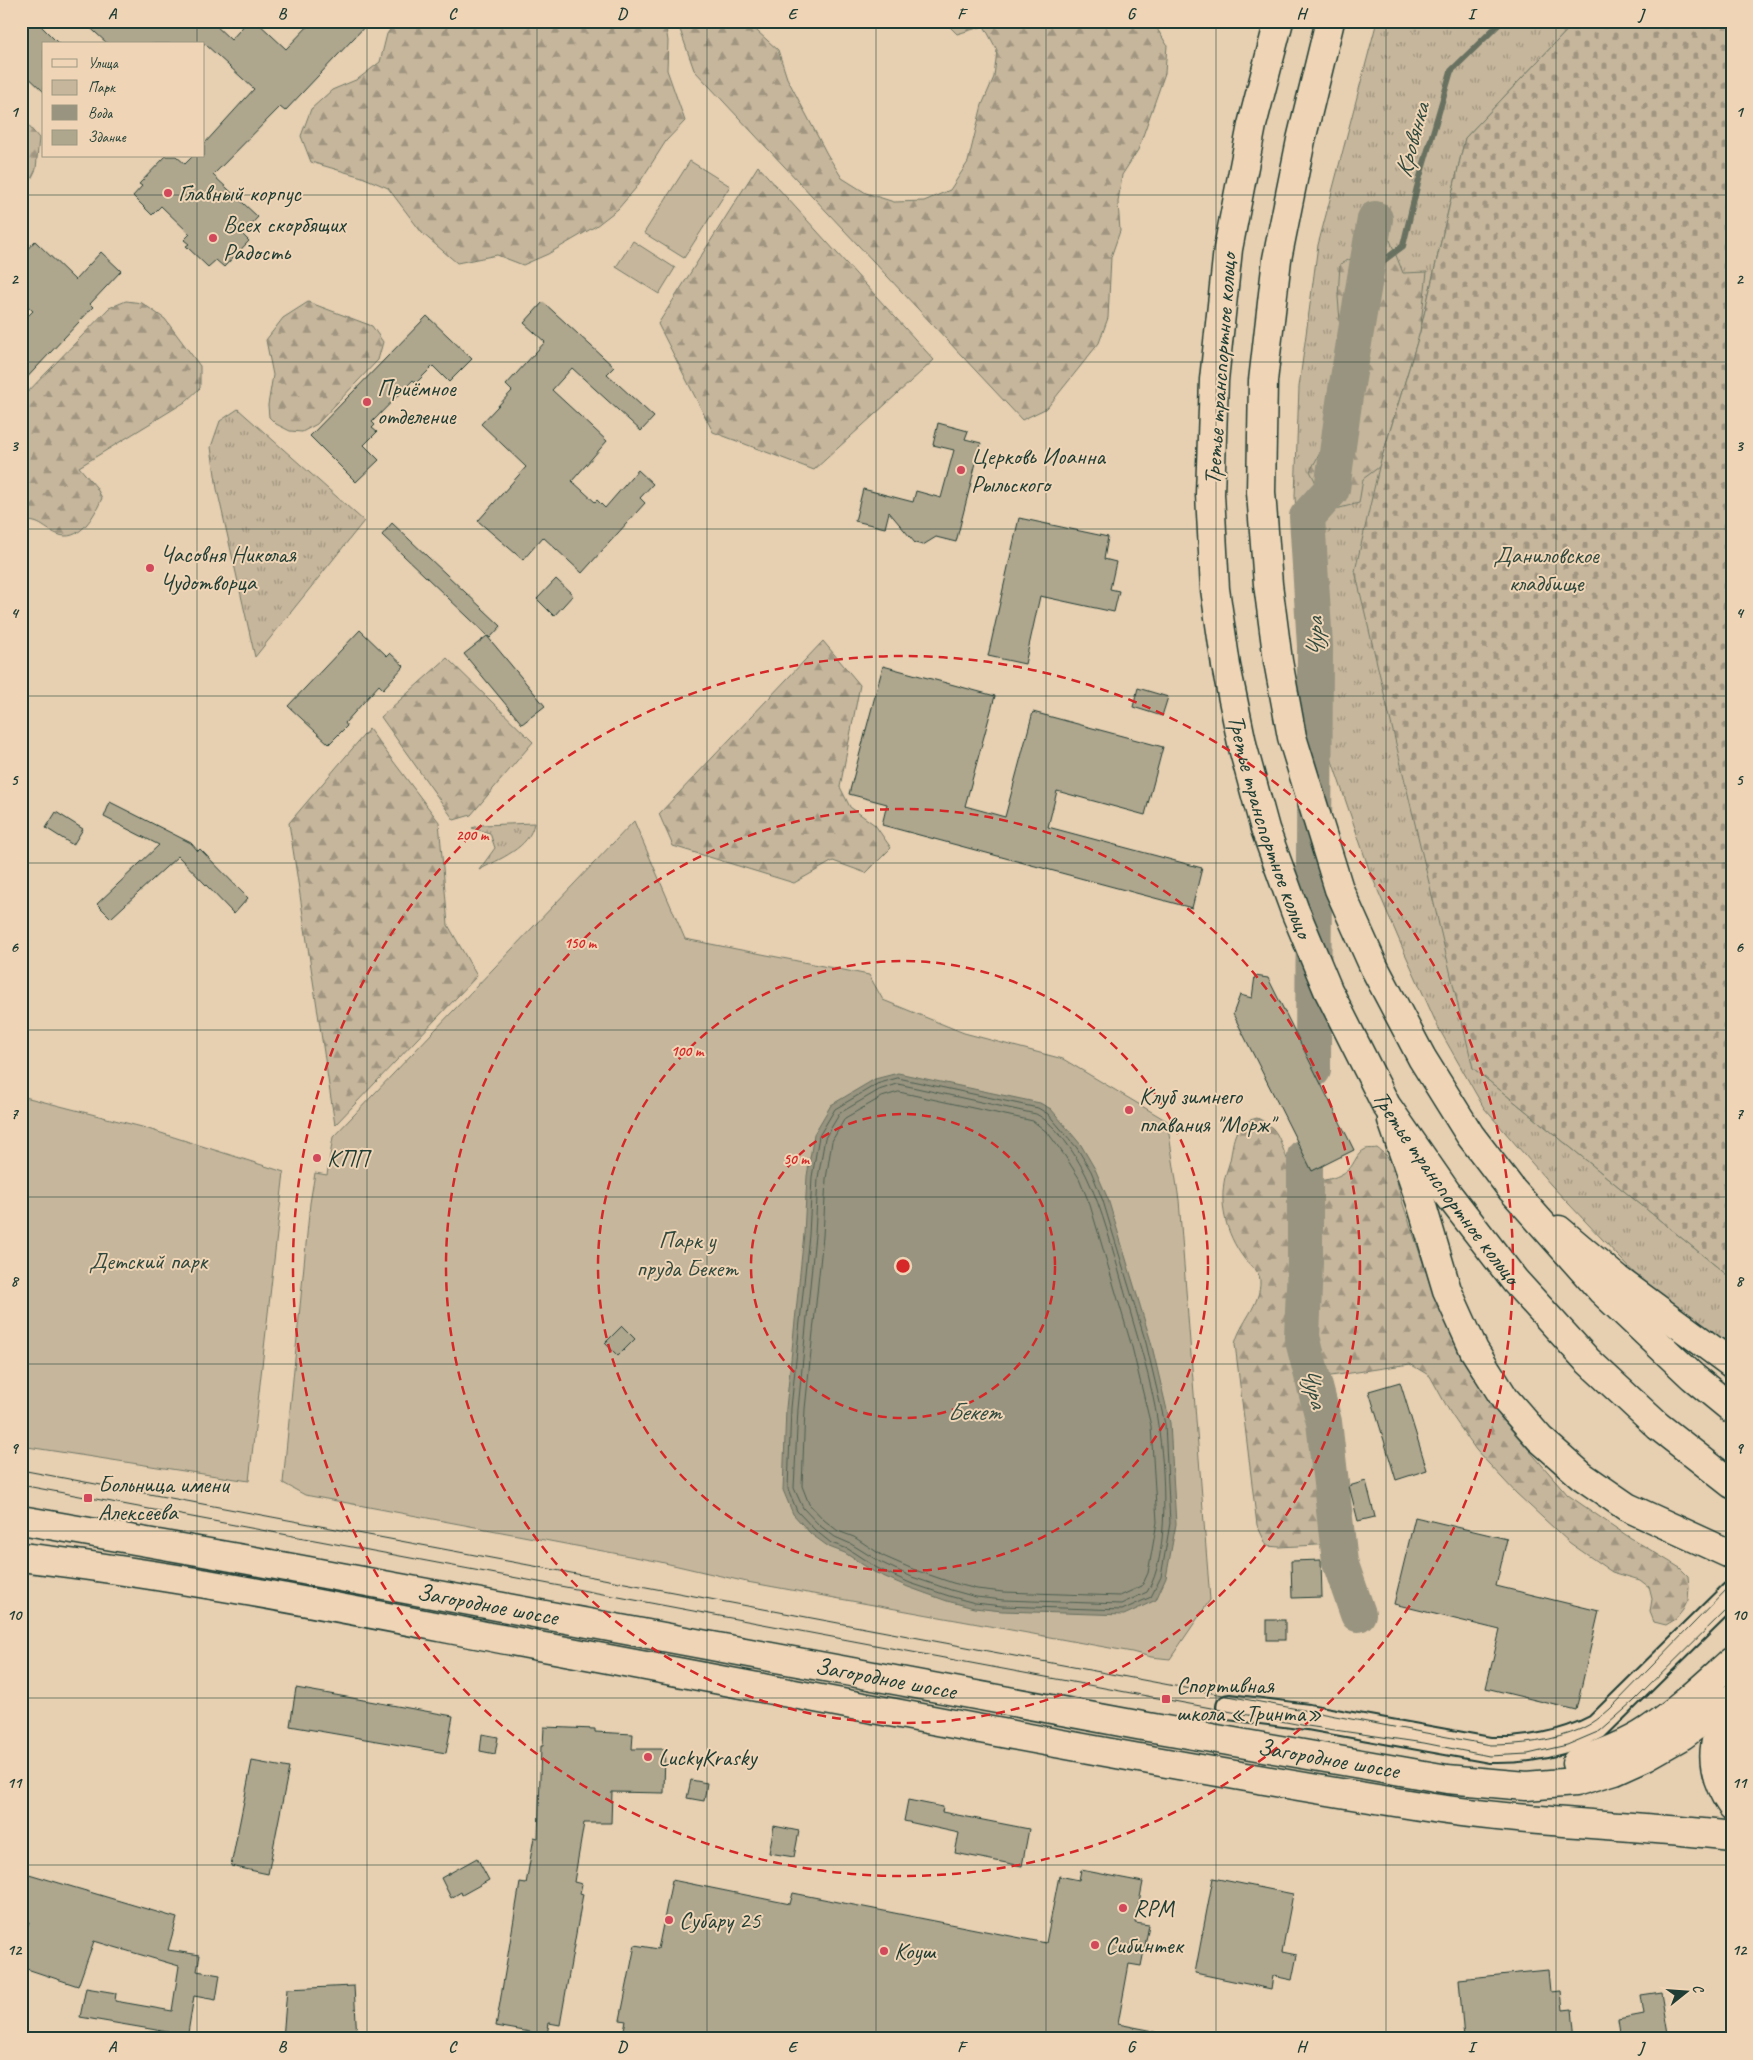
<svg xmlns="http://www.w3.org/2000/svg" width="1753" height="2060" viewBox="0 0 1753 2060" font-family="Caveat,sans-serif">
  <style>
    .grass { fill: url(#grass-tufts); stroke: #727a68 }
    .forest { fill: url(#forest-firs); stroke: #727a68 }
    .cemetery { fill: url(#cemetery-stones); stroke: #727a68 }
    .park { fill: #c6b69c; stroke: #727a68 }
    .water { fill: #98947f; stroke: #687161 }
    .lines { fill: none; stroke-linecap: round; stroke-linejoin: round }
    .shore { stroke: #4f6052; stroke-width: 1 }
    .stream { stroke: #687161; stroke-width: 6 }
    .river { stroke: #98947f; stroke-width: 36 }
    .building { fill: #afa68e; stroke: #1f3d34 }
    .minor-casing { stroke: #1f3d34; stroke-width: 28 }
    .secondary-casing { stroke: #1f3d34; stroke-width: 31 }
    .primary-casing { stroke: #1f3d34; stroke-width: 31 }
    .minor { stroke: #efd5b6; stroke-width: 24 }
    .secondary { stroke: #efd5b6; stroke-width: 28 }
    .primary { stroke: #efd5b6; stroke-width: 28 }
    .tram { stroke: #1f3d34; stroke-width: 1 }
    .grid { fill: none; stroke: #1f3d34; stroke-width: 1; stroke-opacity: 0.55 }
    .ring { fill: none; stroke: #d62828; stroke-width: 2.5; stroke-dasharray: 9 6 }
    .poi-dot { fill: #d1495b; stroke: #efd5b6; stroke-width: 2 }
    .labels { text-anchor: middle; stroke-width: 4; stroke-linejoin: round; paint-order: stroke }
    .poi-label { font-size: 24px; fill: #1f3d34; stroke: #efd5b6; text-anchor: start }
    .street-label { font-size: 24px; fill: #1f3d34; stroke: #efd5b6 }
    .park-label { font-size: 24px; fill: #30493e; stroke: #efd5b6 }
    .water-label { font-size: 25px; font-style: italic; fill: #314a3f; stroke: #efd5b6 }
    .centre { fill: #d62828; stroke: #efd5b6; stroke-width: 2.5 }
    .ring-label { font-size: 15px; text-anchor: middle; font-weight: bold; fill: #d62828; stroke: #efd5b6; stroke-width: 4; stroke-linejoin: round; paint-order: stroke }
    .neatline { fill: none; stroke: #1f3d34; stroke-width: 2 }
    .grid-label { font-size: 16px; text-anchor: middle; font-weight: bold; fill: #1f3d34 }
  </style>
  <defs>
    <pattern id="grass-tufts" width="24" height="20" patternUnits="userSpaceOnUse" patternTransform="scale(1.25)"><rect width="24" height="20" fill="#c6b69c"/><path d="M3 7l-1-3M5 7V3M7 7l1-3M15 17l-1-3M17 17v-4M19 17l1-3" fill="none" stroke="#a09580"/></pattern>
    <pattern id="forest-firs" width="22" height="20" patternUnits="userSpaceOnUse" patternTransform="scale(1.25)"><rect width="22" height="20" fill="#c6b69c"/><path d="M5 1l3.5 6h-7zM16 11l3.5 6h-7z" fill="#a09580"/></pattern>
    <pattern id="cemetery-stones" width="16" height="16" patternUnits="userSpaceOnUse" patternTransform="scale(1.25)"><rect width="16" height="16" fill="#c6b69c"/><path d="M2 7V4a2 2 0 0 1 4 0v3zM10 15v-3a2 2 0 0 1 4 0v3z" fill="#a09580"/></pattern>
  </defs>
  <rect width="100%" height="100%" fill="#e7cfb1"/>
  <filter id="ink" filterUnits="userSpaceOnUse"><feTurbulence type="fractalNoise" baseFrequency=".02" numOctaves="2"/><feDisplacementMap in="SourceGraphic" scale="10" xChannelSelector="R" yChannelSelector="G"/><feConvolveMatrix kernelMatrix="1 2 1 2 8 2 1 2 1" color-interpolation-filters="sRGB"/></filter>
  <g filter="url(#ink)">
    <!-- grass -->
    <g class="grass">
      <path d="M1377 21H1576L1465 138 1420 332 1473 1068 1732 1279V1351L1638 1277 1551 1185 1484 1108 1438 1027 1403 949 1370 872 1328 749 1301 604 1295 496 1299 387 1318 245Z"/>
      <path d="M238 409 364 521 255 657 217 489 211 447 220 421Z"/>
      <path d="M534 823C530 848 499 859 479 870L495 848 490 833 472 828 482 825Z"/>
    </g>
    <!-- forest -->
    <g class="forest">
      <path d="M396 21H665L668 41 667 70 685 121 666 141 636 188 618 209 596 226 548 254 523 265 497 255 457 263 422 233 388 188 362 177 311 162 301 136 311 109 332 90 358 79 380 62 387 34Z"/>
      <path d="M677 21H746L757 31 778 50 787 78 827 154 842 178 866 193 894 202 924 201 950 190 968 162 982 105 994 77 997 50 984 26 957 34 944 21 1153 22 1167 45 1165 73 1138 150 1122 175 1118 202 1120 231 1111 257 1108 318 1099 343 1047 408 1022 420 694 70Z"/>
      <path d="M21 117 39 138 36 169 21 200Z"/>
      <path d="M758 166 934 360 814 470 713 432 658 324Z"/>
      <path d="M1390 240 1403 273 1427 272 1420 332 1379 467 1363 479 1359 503 1336 509 1318 487 1310 471 1320 453 1327 432 1329 404 1338 370 1341 333 1338 297 1340 264Z"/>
      <path d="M126 301 142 303 165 319 200 366V388L185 402 79 467 96 487 102 498C95 515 79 544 57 534 41 527 41 520 21 521V399L109 308Z"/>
      <path d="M308 302 372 326 383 342 378 360 317 424 302 432 290 431 276 424 269 417 268 405 273 375 266 340 283 318Z"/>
      <path d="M823 641 860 685 840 787 850 807 875 825 891 848 866 873 833 861 794 883 673 846 659 814Z"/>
      <path d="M447 658 533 742 471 815 454 820 381 717Z"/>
      <path d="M369 729 439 822 448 925 477 976 335 1125 289 823Z"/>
      <path d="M1257 1118C1281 1128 1279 1143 1289 1163 1300 1186 1330 1184 1348 1170 1355 1164 1356 1153 1366 1149 1369 1148 1374 1149 1377 1148L1387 1156 1393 1166 1402 1201 1432 1289 1459 1354 1501 1418 1568 1495 1626 1535 1680 1568 1688 1576 1689 1587 1688 1600 1683 1610 1676 1619 1666 1625 1654 1622 1650 1612 1652 1599 1649 1587 1640 1580 1612 1572 1570 1543 1516 1493 1476 1450 1451 1414 1430 1376 1410 1364 1331 1376 1326 1380 1323 1391 1343 1535 1336 1544 1279 1547 1267 1546 1257 1525 1235 1344C1240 1322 1261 1305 1260 1281 1260 1269 1248 1265 1243 1257 1226 1233 1219 1206 1225 1177 1227 1169 1230 1163 1231 1155 1234 1135 1236 1123 1257 1118Z"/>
    </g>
    <!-- cemetery -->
    <path class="cemetery" d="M1576 21H1732V1279L1473 1068 1355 571 1379 467 1420 332 1465 138Z"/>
    <!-- park -->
    <g class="park">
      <path d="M690 161 730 186 684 258 644 233Z"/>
      <path d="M633 241 675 268 659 294 616 267Z"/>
      <path d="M634 821 685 939 869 975 883 1000 964 1033 1063 1059 1167 1121 1179 1200 1210 1600 1170 1659 1151 1657 1132 1652 747 1582 656 1561 305 1495 283 1483 310 1203 315 1173 327 1175 333 1137Z"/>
      <path d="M21 1096 142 1127 284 1172 249 1481 21 1446Z"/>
    </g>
    <!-- water -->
    <path class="water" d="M898 1073 1040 1103 1051 1109 1081 1145 1095 1169 1108 1199 1151 1342 1170 1423 1176 1524 1166 1578 1156 1600 1124 1615 1002 1611 974 1608 947 1601 908 1587 874 1572 845 1553 829 1547 811 1534 793 1514 783 1490 786 1408 804 1234 807 1176 814 1134 831 1105 875 1079Z"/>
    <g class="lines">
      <!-- shore -->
      <g class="shore">
        <path d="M898 1078 1038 1108 1048 1114 1077 1148 1091 1171 1103 1201 1146 1343 1165 1424 1170 1523 1161 1577 1151 1597 1122 1610 1002 1606 975 1603 949 1596 910 1583 877 1568 848 1549 831 1543 815 1530 797 1511 788 1489 791 1408 809 1235 812 1177 819 1136 835 1109 877 1084Z"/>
        <path d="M898 1084 1036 1114C1057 1125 1075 1154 1086 1175 1103 1210 1113 1251 1124 1290 1136 1333 1152 1381 1158 1425 1165 1466 1170 1558 1147 1592L1121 1604 1003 1600 976 1597 951 1590 912 1577 880 1562 851 1544 835 1537 819 1525 803 1508 794 1488 798 1409 815 1235 818 1178 825 1138 840 1113 879 1090Z"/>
        <path d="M899 1092 1033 1121 1048 1133 1065 1156 1079 1178 1090 1205 1132 1347 1151 1426 1157 1522 1148 1573 1142 1586 1120 1596 1003 1592 977 1589 953 1583 915 1570 883 1556 854 1537 838 1531 824 1520 809 1504 802 1486 805 1409 823 1236 826 1179 832 1141 845 1118 882 1097Z"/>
      </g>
      <!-- stream -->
      <path class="stream" d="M1367 273 1403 246 1417 187 1451 71 1502 21"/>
      <!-- river -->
      <g class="river">
        <path d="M1313 1070 1315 646 1307 517 1332 489 1345 396 1375 219"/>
        <path d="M1305 1156V1263L1302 1337 1324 1422 1340 1562 1358 1614"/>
      </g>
    </g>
    <!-- building -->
    <g class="building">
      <path d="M21 21H36L59 44H44V92L21 70Z"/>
      <path d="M83 21H211L231 40 248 21H256L286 49 313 21H370L285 111 280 107 213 175 258 217 242 234 249 241 224 267 216 260 208 267 186 246 189 244 184 240 190 234 161 206 152 215 133 196 142 186 139 184 166 156H176L185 164 193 156H204V144L254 89 205 44H108Z"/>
      <path d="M35 241 75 280 101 252 121 271 90 304 93 307 21 384V323L33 311 21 300V256Z"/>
      <path d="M543 302 614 367 607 374 654 417 641 431 572 368 552 390 607 441 572 481 595 502 597 500 605 508 638 470 653 484 640 498 645 503 582 573 543 537 523 560 478 521 526 467 481 424 512 391 506 385 545 342 524 323Z"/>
      <path d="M427 316 472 359 449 382 433 366 416 383 413 380 372 422 375 425 372 428 377 432 364 445 379 460 356 482 310 436Z"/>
      <path d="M938 423 968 431 965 439 981 443 956 542 936 537 923 545 915 543 889 512 885 528 855 521 863 489 913 502 916 491 941 498 954 450 933 445Z"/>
      <path d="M1019 518 1108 537 1104 559 1116 562 1110 589 1119 591 1114 612 1040 596 1025 664 988 656Z"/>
      <path d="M392 523 501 626 490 638 382 535Z"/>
      <path d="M556 579 573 595 554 616 537 599Z"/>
      <path d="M360 630 387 656 390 653 404 666 383 689 379 685 345 723 347 726 329 744 288 706Z"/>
      <path d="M487 636 545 706 522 724 464 654Z"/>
      <path d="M883 666 995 696 965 806 1005 817 1033 712 1163 747 1145 815 1057 791 1048 827 1202 868 1192 908 882 825 887 804 849 794Z"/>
      <path d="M1138 688 1168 697 1162 716 1133 707Z"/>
      <path d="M110 802 191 843 198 851 200 849 248 898 234 914 178 856 111 918 97 904 159 845 104 817Z"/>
      <path d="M56 812 83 829 73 845 46 828Z"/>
      <path d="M1255 976 1268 978 1354 1150 1312 1171 1233 1014 1240 995 1252 998Z"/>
      <path d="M622 1326 635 1339 618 1356 605 1343Z"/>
      <path d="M1400 1382 1427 1470 1396 1480 1369 1391Z"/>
      <path d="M1366 1481 1375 1517 1358 1521 1349 1486Z"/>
      <path d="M1415 1517 1507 1539 1496 1586 1599 1611 1576 1710 1486 1688 1500 1630 1394 1604Z"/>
      <path d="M1321 1560 1322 1597 1292 1598 1291 1561Z"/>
      <rect x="1267" y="1620" width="18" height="20"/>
      <path d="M296 1688 453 1716 446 1753 290 1726Z"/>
      <path d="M544 1727 595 1729V1732L633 1734 632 1749H665L664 1793 612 1792 611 1823H584L574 1882 582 1884 580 1893 583 1894 560 2025 549 2023 547 2035 496 2026 520 1883 526 1884 534 1837 538 1838 541 1746H543Z"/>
      <path d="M482 1734 498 1737 495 1754 480 1751Z"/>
      <path d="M252 1761 289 1768 268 1874 231 1866Z"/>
      <path d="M691 1780 707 1783 704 1801 687 1798Z"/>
      <path d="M908 1800 943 1807 942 1812 1029 1829 1022 1866 955 1853 959 1833 904 1821Z"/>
      <path d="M774 1826 799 1831 794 1857 769 1853Z"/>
      <path d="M477 1858 489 1880 462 1895 461 1892 451 1898 441 1878Z"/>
      <path d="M1081 1870 1143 1882 1135 1923 1149 1925 1141 1966 1129 1964 1118 2024 1154 2031 1153 2039H634L622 2037 626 2021 620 2020 635 1945 658 1949 672 1880 790 1904 793 1893 1046 1943 1059 1876 1079 1880Z"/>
      <path d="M29 1874 177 1918 168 1950 200 1955 197 1971 220 1975 216 2000 194 1996 187 2039H167L168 2032 80 2017 86 1988 116 1993 115 2001 172 2011 179 1966 94 1941 78 1986 21 1967V1944L29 1922 21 1920V1900Z"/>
      <path d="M1213 1878 1293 1894 1282 1952 1297 1955 1292 1980 1273 1976 1271 1989 1195 1973Z"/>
      <path d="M1548 1970 1550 1992 1561 1991 1563 2010 1572 2009 1575 2039H1464L1459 1979Z"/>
      <path d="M354 1986 357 2039H283L287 1989Z"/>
      <path d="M1661 1992 1669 2039H1621L1618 2019 1644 2014 1641 1995Z"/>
    </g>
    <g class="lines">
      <!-- minor casing -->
      <g class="minor-casing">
        <path id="minor" d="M1229 1707 1308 1717 1490 1750C1526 1751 1565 1744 1597 1727L1732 1594"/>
      </g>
      <!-- secondary casing -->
      <g class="secondary-casing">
        <g id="secondary">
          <path d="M1392 1120 1422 1206 1447 1290 1474 1350 1505 1399 1540 1439 1582 1476 1627 1507 1732 1555"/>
          <path d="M1559 1230 1618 1280 1732 1364"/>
          <path id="s1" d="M21 1520 249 1560 1148 1727 1447 1779 1526 1786 1575 1782 1615 1770 1646 1756 1683 1735 1732 1698"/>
          <path d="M21 1557C191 1577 360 1612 528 1644 825 1699 1121 1758 1420 1806 1523 1823 1628 1824 1732 1836"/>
          <path d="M1732 1707C1708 1740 1709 1773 1732 1806"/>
          <path d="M1576 1763C1601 1754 1627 1745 1649 1730 1679 1710 1705 1685 1732 1661"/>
        </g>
      </g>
      <!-- primary casing -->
      <g class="primary-casing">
        <g id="primary">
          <path id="s2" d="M1279 21 1252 125 1228 249 1214 380 1210 494 1215 589 1226 666 1243 748 1265 829 1295 911 1328 990 1386 1105 1447 1193 1515 1281 1587 1360 1658 1426 1732 1484"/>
          <path d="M1330 21 1301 140 1277 259 1263 381 1261 492 1268 584 1278 661 1292 737 1339 889 1374 967 1422 1058 1470 1135 1512 1190 1601 1290 1693 1377 1732 1409"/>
        </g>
      </g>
      <!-- minor -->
      <use href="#minor" class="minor"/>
      <!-- secondary -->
      <use href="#secondary" class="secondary"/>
      <!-- primary -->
      <use href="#primary" class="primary"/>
      <!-- tram -->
      <g class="tram">
        <path d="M21 1470 1490 1745C1520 1745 1554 1741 1581 1729 1592 1724 1601 1717 1610 1709L1732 1584"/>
        <path d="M21 1485 1307 1726 1424 1743 1489 1756 1528 1754 1567 1745 1600 1731 1633 1702 1732 1604"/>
      </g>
    </g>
  </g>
  <!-- grid -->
  <path class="grid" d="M197 21V44M367 21V2039M537 21V2039M707 21V2039M876 21V2039M1046 21V2039M1216 21V2039M1386 21V2039M1556 21V2039M197 156V2039M21 195H1732M21 362H1732M21 529H1732M21 696H1732M21 863H1732M21 1030H1732M21 1197H1732M21 1364H1732M21 1531H1732M21 1698H1732M21 1865H1732"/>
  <!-- distance rings -->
  <g class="ring">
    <circle cx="903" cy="1266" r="152"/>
    <circle cx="903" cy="1266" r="305"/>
    <circle cx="903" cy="1266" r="457"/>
    <circle cx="903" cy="1266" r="610"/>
  </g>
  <!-- markers -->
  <g class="poi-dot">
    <circle cx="168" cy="193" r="5"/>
    <circle cx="213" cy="238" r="5"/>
    <circle cx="367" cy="402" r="5"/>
    <circle cx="961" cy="470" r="5"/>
    <circle cx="150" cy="568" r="5"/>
    <circle cx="1129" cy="1110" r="5"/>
    <circle cx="317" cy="1158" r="5"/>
    <rect x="83" y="1493" width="10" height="10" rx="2.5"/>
    <rect x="1161" y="1694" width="10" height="10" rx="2.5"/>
    <circle cx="648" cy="1757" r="5"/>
    <circle cx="1123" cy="1908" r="5"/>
    <circle cx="669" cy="1920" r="5"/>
    <circle cx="1095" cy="1945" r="5"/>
    <circle cx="884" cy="1951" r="5"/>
  </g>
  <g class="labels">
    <!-- poi labels -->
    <g class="poi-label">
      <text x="178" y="201">Главный корпус</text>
      <text x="223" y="232">Всех скорбящих<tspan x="223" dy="28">Радость</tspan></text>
      <text x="377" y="396">Приёмное<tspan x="377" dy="28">отделение</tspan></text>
      <text x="971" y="464">Церковь Иоанна<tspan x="971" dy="28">Рыльского</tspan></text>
      <text x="160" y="562">Часовня Николая<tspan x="160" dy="28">Чудотворца</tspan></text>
      <text x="1139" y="1104">Клуб зимнего<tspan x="1139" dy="28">плавания "Морж"</tspan></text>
      <text x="327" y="1166">КПП</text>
      <text x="98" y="1492">Больница имени<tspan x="98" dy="28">Алексеева</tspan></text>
      <text x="1176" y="1693">Спортивная<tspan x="1176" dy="28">школа «Тринта»</tspan></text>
      <text x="658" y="1765">LuckyKrasky</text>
      <text x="1133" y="1916">RPM</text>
      <text x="679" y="1928">Субару 25</text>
      <text x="1105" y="1953">Сибинтек</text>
      <text x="894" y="1959">Коуш</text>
    </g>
    <!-- street labels -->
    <g class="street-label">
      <text transform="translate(1220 369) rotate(-86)" y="8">Третье транспортное кольцо</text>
      <text dy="8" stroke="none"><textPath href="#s2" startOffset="819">Третье транспортное кольцо</textPath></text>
      <text dy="8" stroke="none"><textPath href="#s2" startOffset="1224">Третье транспортное кольцо</textPath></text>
      <text dy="8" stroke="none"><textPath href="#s1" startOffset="474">Загородное шоссе</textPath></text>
      <text dy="8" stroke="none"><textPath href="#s1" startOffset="879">Загородное шоссе</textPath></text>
      <text dy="8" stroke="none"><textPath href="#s1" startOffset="1329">Загородное шоссе</textPath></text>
    </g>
    <!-- park labels -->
    <g class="park-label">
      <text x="1546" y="563">Даниловское<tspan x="1546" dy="28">кладбище</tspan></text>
      <text x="687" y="1248">Парк у<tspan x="687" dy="28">пруда Бекет</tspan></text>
      <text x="148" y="1269">Детский парк</text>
    </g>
    <!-- water labels -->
    <g class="water-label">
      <text transform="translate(1411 140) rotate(-75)" y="9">Кровянка</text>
      <text transform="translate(1314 638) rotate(-92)" y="9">Чура</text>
      <text transform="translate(1315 1387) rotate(75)" y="9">Чура</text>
      <text x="974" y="1420">Бекет</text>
    </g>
  </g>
  <circle cx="903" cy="1266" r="8" class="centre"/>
  <g class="ring-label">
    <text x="472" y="840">200 m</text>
    <text x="580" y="948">150 m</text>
    <text x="687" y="1056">100 m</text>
    <text x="796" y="1164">50 m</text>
  </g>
  <!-- margin -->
  <rect width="1753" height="2060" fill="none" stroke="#efd5b6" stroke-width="55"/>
  <!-- legend -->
  <rect x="42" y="42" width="162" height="115" fill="#efd5b6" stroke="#9c9882"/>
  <rect x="52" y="59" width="25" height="8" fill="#efd5b6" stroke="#9c9882"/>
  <text x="88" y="68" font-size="15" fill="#1f3d34">Улица</text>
  <rect x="52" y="80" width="25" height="15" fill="#c6b69c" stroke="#9c9882"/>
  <text x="88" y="92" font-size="15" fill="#1f3d34">Парк</text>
  <rect x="52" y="105" width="25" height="15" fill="#98947f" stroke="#9c9882"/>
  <text x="88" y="118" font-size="15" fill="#1f3d34">Вода</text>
  <rect x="52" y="130" width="25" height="15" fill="#afa68e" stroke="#9c9882"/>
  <text x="88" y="142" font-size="15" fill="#1f3d34">Здание</text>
  <!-- north arrow -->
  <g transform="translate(1686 1992) rotate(73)" stroke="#efd5b6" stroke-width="4" paint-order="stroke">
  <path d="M0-4L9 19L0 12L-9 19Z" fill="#1f3d34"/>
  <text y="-8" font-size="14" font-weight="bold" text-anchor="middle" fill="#1f3d34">С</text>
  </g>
  <rect x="28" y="28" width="1698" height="2004" class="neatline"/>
  <g class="grid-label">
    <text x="112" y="19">A</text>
    <text x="282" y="19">B</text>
    <text x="452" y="19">C</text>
    <text x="622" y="19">D</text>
    <text x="792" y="19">E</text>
    <text x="961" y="19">F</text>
    <text x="1131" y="19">G</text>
    <text x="1301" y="19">H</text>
    <text x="1471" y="19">I</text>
    <text x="1641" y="19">J</text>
    <text x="14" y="117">1</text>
    <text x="1739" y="117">1</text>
    <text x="14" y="284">2</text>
    <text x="1739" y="284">2</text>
    <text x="14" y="451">3</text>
    <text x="1739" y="451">3</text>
    <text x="14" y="618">4</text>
    <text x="1739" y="618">4</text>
    <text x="14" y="785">5</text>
    <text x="1739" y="785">5</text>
    <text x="14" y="952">6</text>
    <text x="1739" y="952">6</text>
    <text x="14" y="1119">7</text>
    <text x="1739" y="1119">7</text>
    <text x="14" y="1286">8</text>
    <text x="1739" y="1286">8</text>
    <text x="14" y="1453">9</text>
    <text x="1739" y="1453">9</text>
    <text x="14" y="1620">10</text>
    <text x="1739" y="1620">10</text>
    <text x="14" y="1788">11</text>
    <text x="1739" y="1788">11</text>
    <text x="14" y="1955">12</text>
    <text x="1739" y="1955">12</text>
    <text x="112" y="2052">A</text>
    <text x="282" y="2052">B</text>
    <text x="452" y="2052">C</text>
    <text x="622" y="2052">D</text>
    <text x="792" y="2052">E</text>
    <text x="961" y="2052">F</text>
    <text x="1131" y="2052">G</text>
    <text x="1301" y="2052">H</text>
    <text x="1471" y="2052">I</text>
    <text x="1641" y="2052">J</text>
  </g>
</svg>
